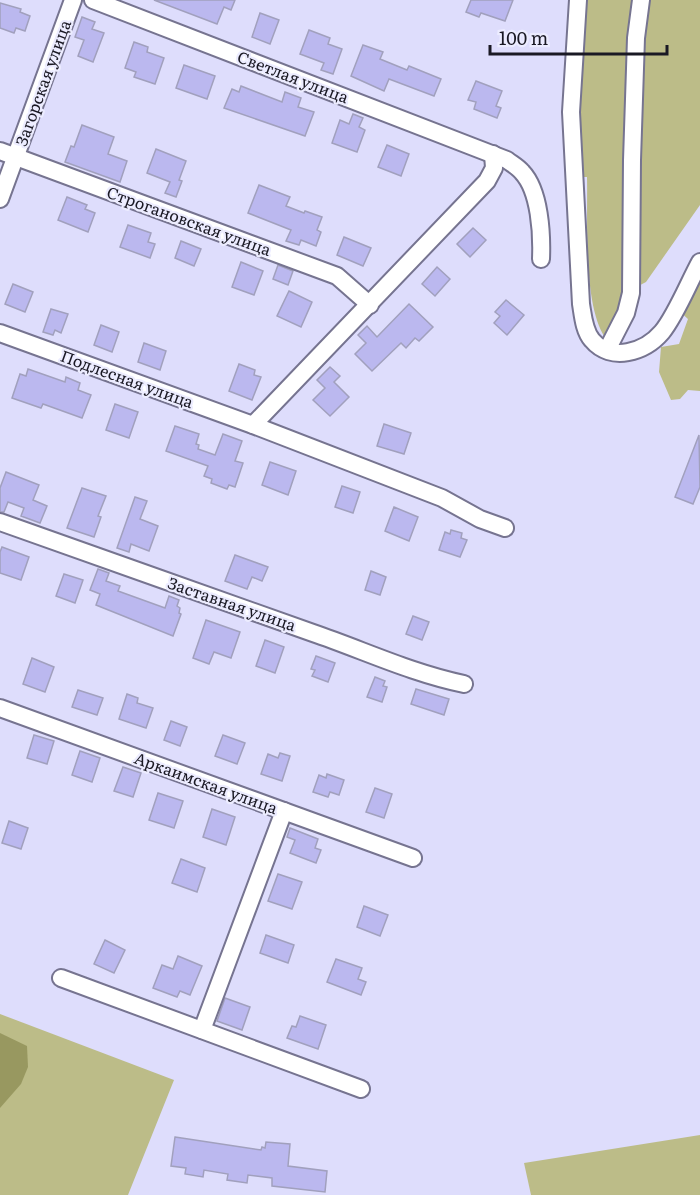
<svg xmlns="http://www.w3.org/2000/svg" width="700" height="1195" viewBox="0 0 700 1195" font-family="Literata,serif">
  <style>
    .green { fill: #bcbc88 }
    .water { fill: #989860 }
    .building { fill: #bbb8ef; stroke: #a1a0bd; stroke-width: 1.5 }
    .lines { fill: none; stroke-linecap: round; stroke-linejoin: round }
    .minor-casing { stroke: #767490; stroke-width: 20 }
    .minor { stroke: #fff; stroke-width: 16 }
    .labels { text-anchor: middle; stroke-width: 4.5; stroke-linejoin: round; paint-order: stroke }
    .street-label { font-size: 16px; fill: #1a1924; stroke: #ececff }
  </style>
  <rect width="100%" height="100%" fill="#deddfc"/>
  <!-- green -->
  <g class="green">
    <path d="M583 0H700V205L646 282 627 292 608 341C582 312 588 217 587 177H581L577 155Z"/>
    <path d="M700 281V391L688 390 680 399 671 400 659 372 661 347 679 344 688 319 678 310 690 298Z"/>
    <path d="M0 1014 174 1080 128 1195H0Z"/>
    <path d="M700 1135V1195H531L524 1163Z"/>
  </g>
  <!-- water -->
  <path class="water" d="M0 1033 27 1046 28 1067 21 1084 0 1108Z"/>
  <!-- building -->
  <g class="building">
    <path d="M154 0H235L231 10 224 7 217 24Z"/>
    <path d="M471 0H513L505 21 481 13 479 17 466 12Z"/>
    <path d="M0 3 21 9 20 12 30 16 25 31 16 28 14 33 0 28Z"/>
    <path d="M260 13 279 20 270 44 252 37Z"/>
    <path d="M82 17 95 22 92 29 104 33 93 62 78 56 84 40 75 37Z"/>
    <path d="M309 30 330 38 328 44 342 49 333 74 321 70 324 63 300 54Z"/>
    <path d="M134 42 148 47 147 52 164 58 155 84 134 77 136 72 125 68Z"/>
    <path d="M363 45 383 52 380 59 407 70 409 66 441 79 434 96 389 79 384 91 351 76Z"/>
    <path d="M184 65 215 76 207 99 176 88Z"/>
    <path d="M476 81 502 91 496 106 501 108 497 118 474 109 476 102 468 100Z"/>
    <path d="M241 86 282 102 285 92 301 98 298 107 314 112 305 136 224 108 232 89 239 92Z"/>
    <path d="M353 114 363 118 359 127 365 130 357 152 332 143 340 120 349 124Z"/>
    <path d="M82 125 114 137 108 154 127 161 120 182 65 162 71 146 74 147Z"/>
    <path d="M387 145 409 154 401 176 378 167Z"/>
    <path d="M156 149 186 161 179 180 182 181 176 197 165 193 170 182 147 173Z"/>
    <path d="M259 185 290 197 286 206 304 213 305 211 322 217 317 230 321 232 316 246 301 240 299 245 286 241 291 230 248 213Z"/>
    <path d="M67 197 87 205 85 209 95 213 88 232 58 220Z"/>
    <path d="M128 225 151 233 148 242 155 244 150 258 120 247Z"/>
    <path d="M473 228 486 240 470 257 457 244Z"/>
    <path d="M344 237 371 248 363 266 337 255Z"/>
    <path d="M181 241 201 249 194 266 175 258Z"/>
    <path d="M241 262 263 271 254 295 232 287Z"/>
    <path d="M278 265 293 271 288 285 273 279Z"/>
    <path d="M437 267 450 279 435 296 422 284Z"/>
    <path d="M13 284 33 292 25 312 5 304Z"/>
    <path d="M289 291 312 302 301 327 277 316Z"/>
    <path d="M506 300 524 315 507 335 494 323 500 316 495 312Z"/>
    <path d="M409 304 433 327 419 341 415 338 406 348 401 343 372 371 355 354 366 343 358 335 367 326 377 337Z"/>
    <path d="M51 309 68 314 61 333 55 330 53 335 43 332Z"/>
    <path d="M101 325 119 332 112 352 94 345Z"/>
    <path d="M144 343 166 351 160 370 138 362Z"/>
    <path d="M239 364 255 370 254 375 261 377 252 400 229 391Z"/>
    <path d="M330 367 340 376 334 382 349 397 330 416 313 400 325 388 317 380Z"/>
    <path d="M28 369 65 382 66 377 80 383 78 390 91 395 82 418 43 404 41 408 12 398 20 374 26 376Z"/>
    <path d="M115 404 138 412 129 438 106 430Z"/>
    <path d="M384 424 411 433 404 454 377 446Z"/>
    <path d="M175 426 199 434 196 444 199 445 198 449 215 455 223 434 242 441 235 461 243 463 235 487 229 485 227 489 211 483 212 479 204 476 208 466 166 451Z"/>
    <path d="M699 435 700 487 693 504 675 497Z"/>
    <path d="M270 462 296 471 288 495 262 485Z"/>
    <path d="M6 472 39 485 33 500 47 506 40 523 21 516 24 508 8 502 4 512H0V488Z"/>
    <path d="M342 486 360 492 353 513 335 507Z"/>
    <path d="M82 488 106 496 98 516 101 517 94 537 67 528Z"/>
    <path d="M135 497 147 501 140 519 158 526 149 551 131 544 129 552 117 548Z"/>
    <path d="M394 507 418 517 409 541 385 531Z"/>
    <path d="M451 530 462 533 461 538 467 540 460 557 439 550 445 532 450 534Z"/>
    <path d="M2 547 29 557 21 580 0 573V552Z"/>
    <path d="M235 555 268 567 262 581 252 577 247 589 225 581Z"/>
    <path d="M98 569 109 573 106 581 120 586 118 591 165 608 169 596 179 600 177 606 180 608 179 613 181 614 173 636 96 605 100 594 90 590Z"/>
    <path d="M371 571 386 577 380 595 365 590Z"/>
    <path d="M64 574 83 580 75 603 56 596Z"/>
    <path d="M413 616 429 622 422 640 406 634Z"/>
    <path d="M206 620 240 632 231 658 214 652 209 664 193 658Z"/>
    <path d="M265 640 284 647 275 673 256 666Z"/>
    <path d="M316 656 335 663 328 682 312 676 315 670 311 669Z"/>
    <path d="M32 658 54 667 45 692 23 684Z"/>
    <path d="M375 677 385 681 383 686 387 687 382 702 367 697Z"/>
    <path d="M416 689 449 699 444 715 411 704Z"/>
    <path d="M78 690 103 698 97 715 72 707Z"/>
    <path d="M127 694 138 698 137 703 153 708 146 728 119 719Z"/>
    <path d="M171 721 187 727 180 746 164 740Z"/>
    <path d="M34 735 54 741 47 764 27 758Z"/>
    <path d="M223 735 245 743 237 764 215 756Z"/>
    <path d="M80 751 100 758 92 782 72 775Z"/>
    <path d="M280 753 290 756 282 781 261 774 268 754 278 758Z"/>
    <path d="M123 767 141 773 133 797 114 791Z"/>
    <path d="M327 774 344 780 339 795 330 792 328 797 313 792 319 775 326 778Z"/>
    <path d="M375 788 392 794 384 818 366 812Z"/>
    <path d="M158 793 183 801 174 828 149 820Z"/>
    <path d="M212 809 235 817 226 845 203 837Z"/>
    <path d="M9 821 28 828 21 849 2 843Z"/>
    <path d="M290 828 318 839 315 848 321 850 316 863 290 853 295 840 287 837Z"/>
    <path d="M181 859 205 868 197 892 172 883Z"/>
    <path d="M278 874 302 882 292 909 268 901Z"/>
    <path d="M364 906 388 915 380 936 357 927Z"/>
    <path d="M266 935 294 945 288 963 260 953Z"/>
    <path d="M105 940 125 950 114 973 94 964Z"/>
    <path d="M178 956 202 966 190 995 180 991 177 997 153 988 162 965 173 969Z"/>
    <path d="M336 959 362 968 358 979 366 982 361 995 327 982Z"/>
    <path d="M225 998 250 1007 242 1030 217 1021Z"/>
    <path d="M300 1016 326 1025 318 1049 287 1038 292 1026 296 1027Z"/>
    <path d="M175 1137 261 1150 262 1147 265 1148 266 1142 290 1144 288 1166 327 1171 325 1192 272 1186V1178L248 1175 247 1183 227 1180 228 1174 204 1170 203 1177 185 1174 186 1168 171 1166Z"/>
  </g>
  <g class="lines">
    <!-- minor casing -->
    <g class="minor-casing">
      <g id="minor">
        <path d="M93 0 507 160C512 164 518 167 522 172 540 191 542 234 541 259"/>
        <path d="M578 0 571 112 581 304C583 316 584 331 592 340 611 363 645 352 662 332 676 315 689 282 700 262"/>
        <path d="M0 151 337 276 370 305"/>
        <path d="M0 199 73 0"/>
        <path d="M0 333 253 425 442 498 480 519 505 528"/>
        <path d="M607 350 626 313 631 293 632 160 636 38 641 0"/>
        <path d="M253 425 487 181 494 168 493 154"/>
        <path d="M0 522C104 559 209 596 313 633 363 650 411 673 464 684"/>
        <path d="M0 708 413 858"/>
        <path d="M61 978 361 1089"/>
        <path d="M202 1030 284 811"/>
      </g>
    </g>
    <!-- minor -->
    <use href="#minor" class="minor"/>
  </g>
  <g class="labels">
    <!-- street labels -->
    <g class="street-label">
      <text transform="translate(293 77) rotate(21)" y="6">Светлая улица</text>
      <text transform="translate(43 83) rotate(-70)" y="6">Загорская улица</text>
      <text transform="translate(189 221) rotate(20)" y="6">Строгановская улица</text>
      <text transform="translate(127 379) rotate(20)" y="6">Подлесная улица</text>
      <text transform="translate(232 604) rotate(19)" y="6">Заставная улица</text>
      <text transform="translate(206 783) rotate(20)" y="6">Аркаимская улица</text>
    </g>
  </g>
  <!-- scale -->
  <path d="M490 45v9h177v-9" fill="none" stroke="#1a1924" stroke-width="3"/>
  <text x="499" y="45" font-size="18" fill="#1a1924" stroke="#ececff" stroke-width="4.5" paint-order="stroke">100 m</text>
</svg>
